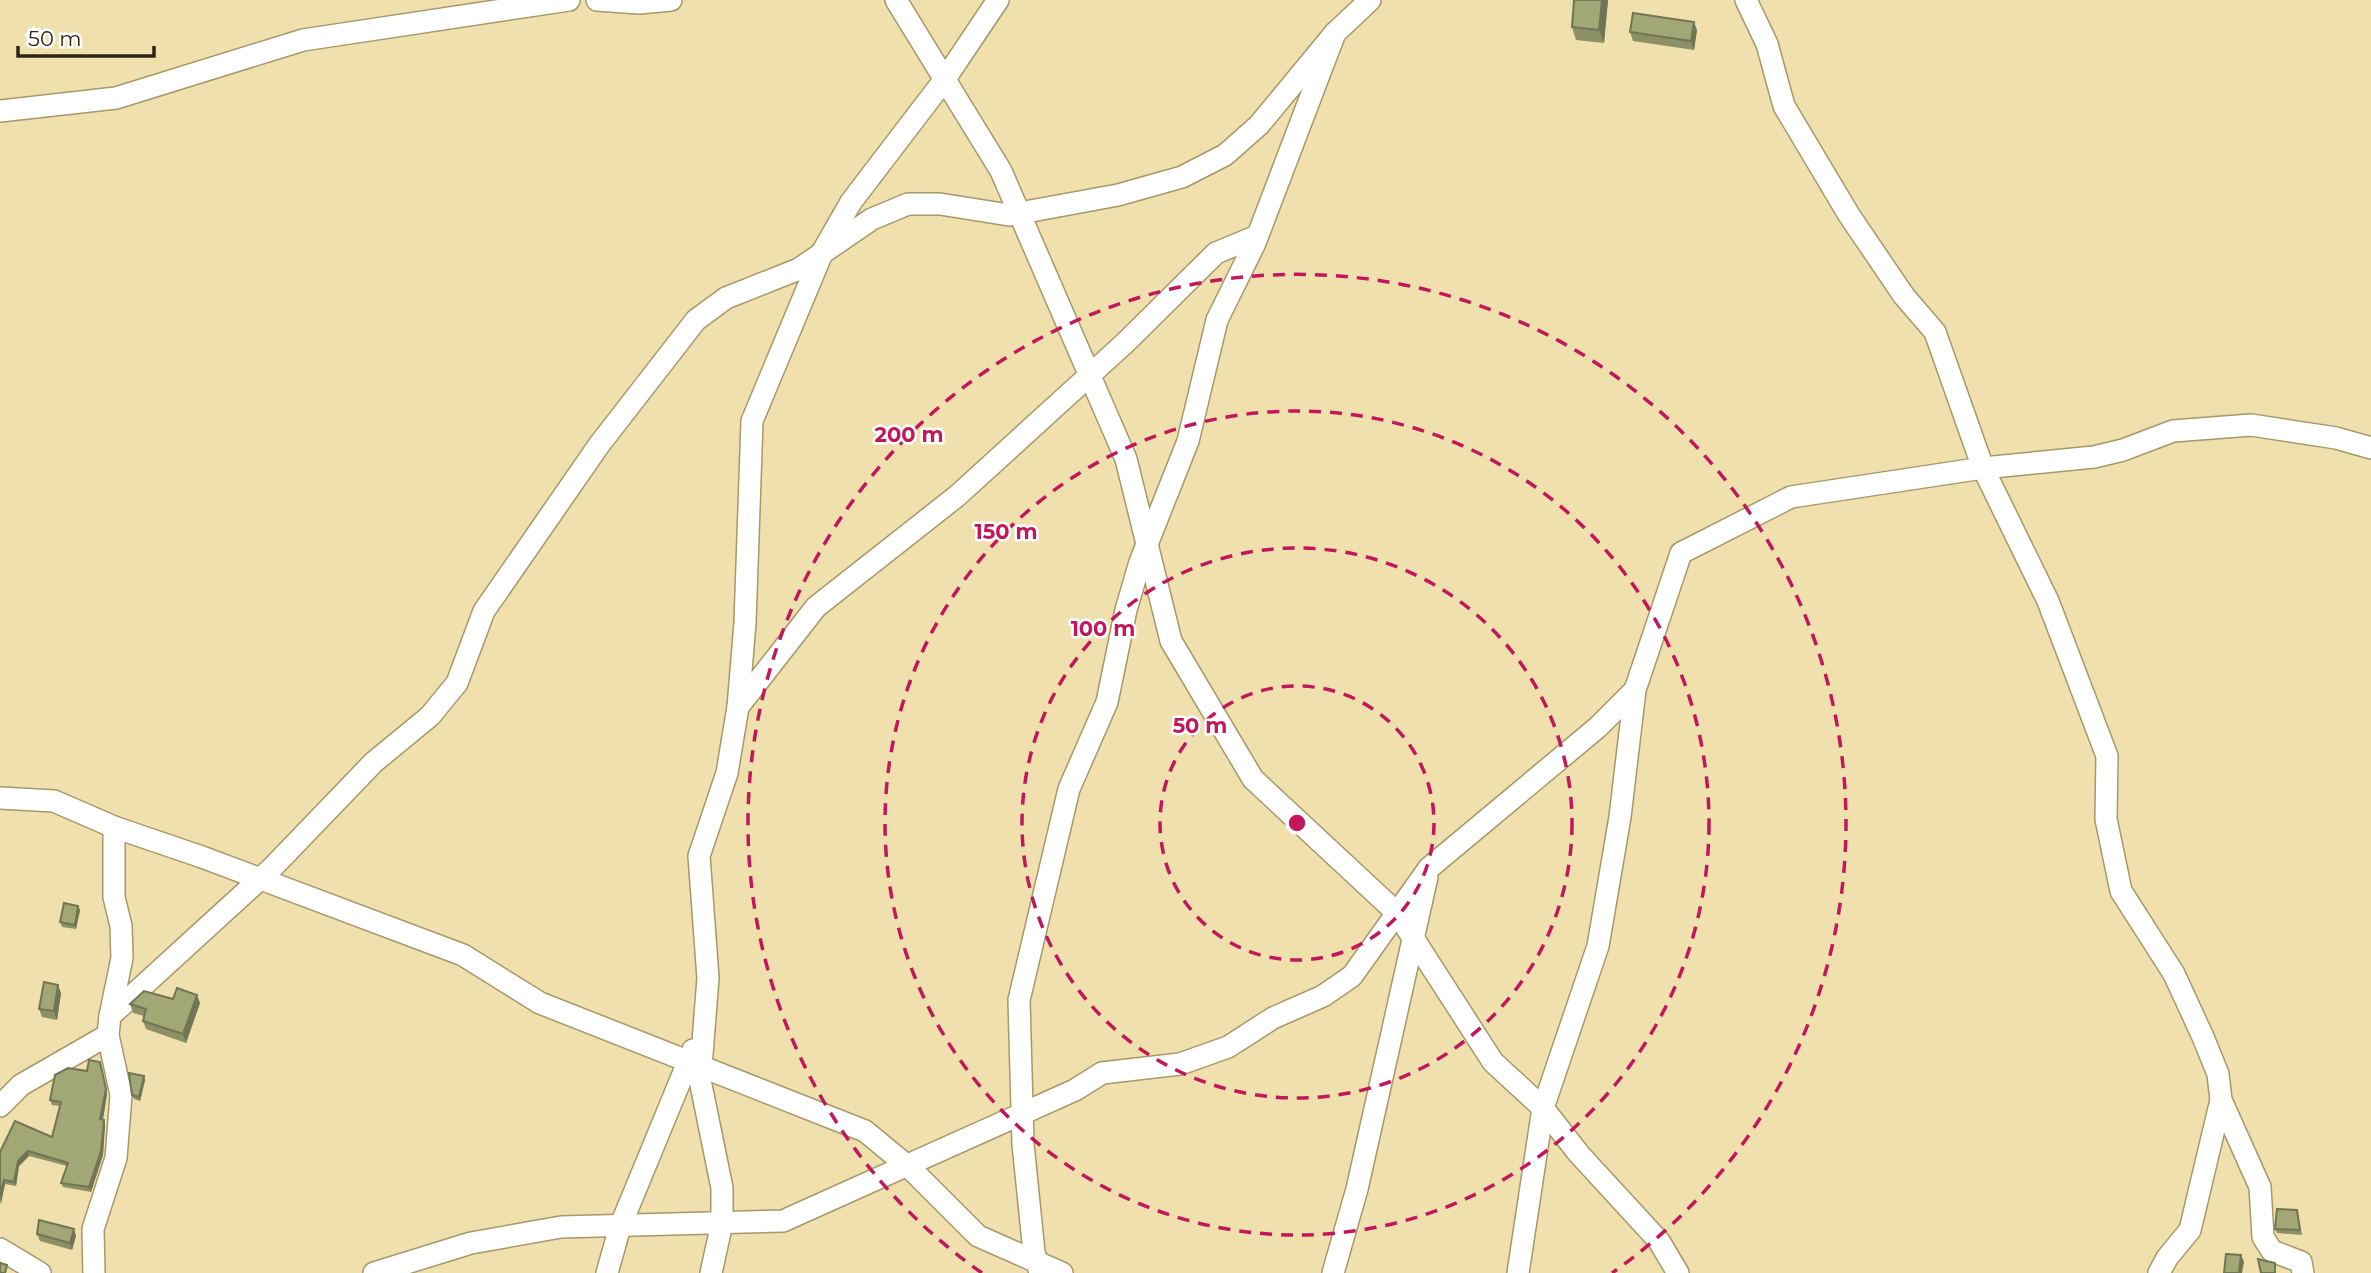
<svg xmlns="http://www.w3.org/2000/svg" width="2371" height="1273" viewBox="0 0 2371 1273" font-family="Montserrat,sans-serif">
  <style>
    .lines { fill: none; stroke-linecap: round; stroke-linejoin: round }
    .minor-casing { stroke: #a69868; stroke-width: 24 }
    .minor { stroke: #fff; stroke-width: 21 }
    .wall { fill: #8b9065 }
    .shaded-wall { fill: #717553 }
    .building { fill: #a2a776; stroke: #717553; stroke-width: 2 }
    .ring { fill: none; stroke: #c2185b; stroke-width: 3.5; stroke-dasharray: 12 9 }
    .centre { fill: #c2185b; stroke: #fff; stroke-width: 3.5 }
    .ring-label { font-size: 21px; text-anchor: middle; font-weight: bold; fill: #c2185b; stroke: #fff; stroke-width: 5; stroke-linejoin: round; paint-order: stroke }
  </style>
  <rect width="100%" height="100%" fill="#f0e0ae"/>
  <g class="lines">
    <!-- minor casing -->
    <g class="minor-casing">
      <g id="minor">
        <path d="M597 0 639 3 671 0"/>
        <path d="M896 0 1001 171 1126 459 1171 641 1253 779 1397 913 1493 1062 1543 1108 1579 1154 1659 1241 1678 1273"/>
        <path d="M1746 0 1767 44 1784 106 1849 215 1904 296 1935 332 1983 468 2048 601 2107 756 2106 819 2121 891 2174 974 2203 1037 2218 1074 2221 1100 2260 1187 2263 1237 2272 1251 2301 1262 2303 1273"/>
        <path d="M0 111 116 98 303 40 569 0"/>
        <path d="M738 707 745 623 752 421 823 251 851 202 945 79 998 0"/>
        <path d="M0 798 54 801 114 827 202 857 463 955 540 1003 865 1131 911 1169 978 1236 1062 1273"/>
        <path d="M110 1016 122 958 121 926 114 897V827"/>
        <path d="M0 1106 21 1085 108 1035"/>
        <path d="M0 1249 40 1273"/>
        <path d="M94 1273 93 1229 116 1158 121 1095 108 1035 110 1016 272 868 374 762 430 716 457 683 484 611 599 445 696 320 726 298 799 269 872 219 908 204H940L1009 215 1118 195 1182 177 1225 155 1259 125 1335 33"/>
        <path d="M374 1273 471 1243 561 1227 783 1221 1075 1090 1102 1073 1180 1064 1228 1047 1273 1018 1323 996 1352 976 1429 868 1598 727 1635 690"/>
        <path d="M607 1273 620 1227 693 1050"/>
        <path d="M711 1273 722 1223V1188L700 1080 708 978 699 856 727 773 738 707 816 607 957 496 1125 343 1216 253 1257 236"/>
        <path d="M1040 1273 1034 1252 1023 1144 1019 1000 1069 789 1107 702 1126 610 1140 562 1188 441 1217 320 1255 243 1335 33 1370 0"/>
        <path d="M1333 1273 1357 1189 1427 877"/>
        <path d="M1518 1273 1543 1108 1598 946 1620 817 1635 690 1681 553 1791 497 1983 468 2094 457 2123 450 2173 431 2251 425 2336 438 2371 448"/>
        <path d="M2159 1273 2167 1258 2190 1230 2221 1100"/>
      </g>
    </g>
    <!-- minor -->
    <use href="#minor" class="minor"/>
  </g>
  <!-- wall -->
  <g class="wall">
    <path d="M1608 0 1604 43 1576 40 1572 27Z"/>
    <path d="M1697 30 1694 50 1633 41 1630 32Z"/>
    <path d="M78 906 80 910 76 929 62 927 60 922Z"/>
    <path d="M61 993 57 1020 42 1017 39 1009Z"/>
    <path d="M173 999 200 1003 186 1043 146 1029 143 1021 144 1016 133 1013 130 1004Z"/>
    <path d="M101 1066 107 1094 103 1120 105 1125 103 1155 91 1192 63 1187 61 1183 67 1166 29 1156 19 1166 16 1186 5 1184 0 1204V1152L52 1137 60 1106 52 1105 50 1100 87 1071Z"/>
    <path d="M144 1076 145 1080 140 1101 134 1099 132 1095Z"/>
    <path d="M2298 1215 2302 1235 2277 1233 2275 1229Z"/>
    <path d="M37 1234 76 1236 72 1250 40 1241Z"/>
  </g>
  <!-- shaded-wall -->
  <g class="shaded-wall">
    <path d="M1602 0H1608L1604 43 1599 30Z"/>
    <path d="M1694 22 1697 30 1694 50 1691 41Z"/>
    <path d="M78 906 80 910 76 929 75 925Z"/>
    <path d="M58 985 61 993 57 1020 54 1011Z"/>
    <path d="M197 995 200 1003 186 1043 183 1034Z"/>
    <path d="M100 1062 107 1094 102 1124 100 1119Z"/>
    <path d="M144 1076 145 1080 140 1101 139 1097Z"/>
    <path d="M104 1120 105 1125 103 1155 91 1192 89 1187Z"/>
    <path d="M28 1151 29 1156 19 1166 16 1186 14 1182 18 1161Z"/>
    <path d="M4 1180 5 1184 1 1204 0 1195Z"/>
    <path d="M74 1229 76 1236 72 1250 70 1243Z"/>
    <path d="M2241 1255 2244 1262 2242 1273H2239Z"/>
  </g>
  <!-- building -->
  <g class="building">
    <path d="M1574 0H1602L1599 30 1572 27Z"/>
    <path d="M1633 13 1694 22 1691 41 1630 32Z"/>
    <path d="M64 903 78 906 75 925 60 922Z"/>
    <path d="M44 982 58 985 54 1011 39 1009Z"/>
    <path d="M177 988 197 995 183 1034 143 1021 146 1009 130 1004 144 991 173 999Z"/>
    <path d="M89 1060 100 1062 106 1089 100 1119 104 1120 101 1151 89 1187 61 1183 68 1163 28 1151 18 1161 14 1182 4 1180 0 1195V1152L15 1121 52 1137 61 1102 50 1100 55 1075 68 1068 87 1071Z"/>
    <path d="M129 1073 144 1076 139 1097 132 1095Z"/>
    <path d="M2277 1209 2297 1210 2300 1230 2275 1229Z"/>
    <path d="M39 1220 74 1229 70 1243 37 1234Z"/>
    <path d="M2226 1254 2241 1255 2239 1273H2224Z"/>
    <path d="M2258 1259 2275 1263V1273H2261Z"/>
    <path d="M0 1263 7 1265 5 1273H0Z"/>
  </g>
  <!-- distance rings -->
  <g class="ring">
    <circle cx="1297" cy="823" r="137"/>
    <circle cx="1297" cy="823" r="275"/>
    <circle cx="1297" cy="823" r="412"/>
    <path d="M982 1273A549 549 0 1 1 1612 1273"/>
  </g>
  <circle cx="1297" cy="823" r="10" class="centre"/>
  <g class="ring-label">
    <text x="909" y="442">200 m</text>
    <text x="1006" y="539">150 m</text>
    <text x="1103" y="636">100 m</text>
    <text x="1200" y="733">50 m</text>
  </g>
  <!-- scale -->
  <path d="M18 46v10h136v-10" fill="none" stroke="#2c2613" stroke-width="3.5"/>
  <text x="28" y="46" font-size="21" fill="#2c2613" stroke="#ffffff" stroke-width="5" paint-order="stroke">50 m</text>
</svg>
